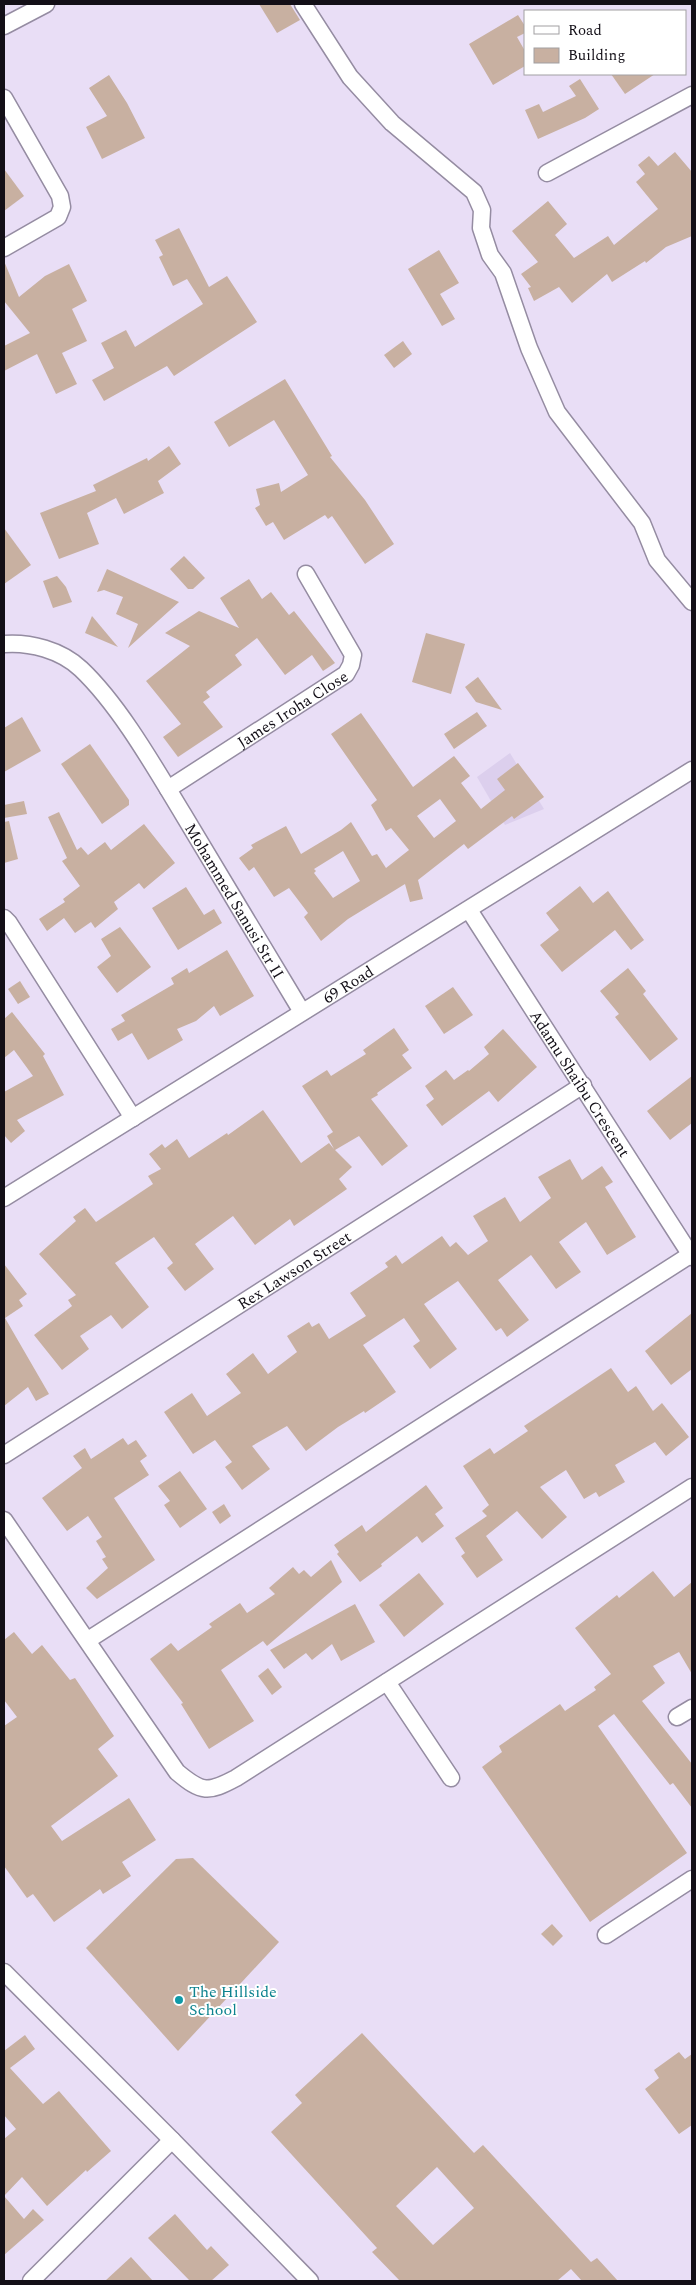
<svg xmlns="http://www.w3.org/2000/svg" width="696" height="2285" viewBox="0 0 696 2285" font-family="Spectral,serif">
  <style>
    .built { fill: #dccfed }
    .building { fill: #c8b0a1; fill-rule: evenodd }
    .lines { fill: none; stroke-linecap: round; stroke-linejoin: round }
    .minor-casing { stroke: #958ca2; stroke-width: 19 }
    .minor { stroke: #fff; stroke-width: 16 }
    .culture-dot { fill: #0f9aa8; stroke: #fff; stroke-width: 2 }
    .labels { text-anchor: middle; stroke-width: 4; stroke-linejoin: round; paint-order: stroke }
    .street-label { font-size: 16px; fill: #130f17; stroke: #fff }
    .culture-label { font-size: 16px; fill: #0d838f; stroke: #fff; text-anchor: start }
  </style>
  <rect width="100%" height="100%" fill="#e9def6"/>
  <!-- built -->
  <path class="built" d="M510 753 544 809 505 825 477 777Z"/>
  <!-- building -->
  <g class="building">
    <path d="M259 4H290L300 20 277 33Z"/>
    <path d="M518 15 525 26V33L517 37 525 51V66L493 85 469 44Z"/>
    <path d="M611 74H655L625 94Z"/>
    <path d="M109 75 127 103 145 138 102 159 86 127 107 116 89 88Z"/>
    <path d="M580 79 599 109 585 118 538 139 525 110 539 104 543 112 576 96 569 86Z"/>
    <path d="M675 152 692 172V236L666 247 646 263 645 261 612 282 607 274 572 303 559 287 534 301 528 288 531 287 521 274 538 262 512 231 548 201 567 224 555 235 574 258 608 236 614 245 658 209 636 182 645 174 638 165 649 156 658 166Z"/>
    <path d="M4 169 24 196 4 211Z"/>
    <path d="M179 228 209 287 227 276 257 322 174 376 167 366 104 401 92 380 114 368 101 343 126 330 135 347 203 304 187 279 173 286 159 257 163 255 155 240Z"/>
    <path d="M439 250 459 283 440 294 455 319 442 326 408 269Z"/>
    <path d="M4 261 19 297 45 276 69 264 87 301 72 309 87 341 62 353 77 384 56 394 37 354 4 371V346L30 333 4 301Z"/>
    <path d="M403 341 412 354 394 368 384 355Z"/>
    <path d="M285 379 332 456 330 457 365 500 394 544 365 564 332 516 328 519 325 515 284 540 273 522 266 526 255 508 260 505 256 489 279 483 281 492 308 475 274 420 229 447 214 422Z"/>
    <path d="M169 446 181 464 158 481 164 493 124 514 116 498 87 513 99 544 59 559 40 513 96 491 93 485 147 458 148 461Z"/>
    <path d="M4 528 31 565 4 584Z"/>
    <path d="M184 556 205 578 193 589H188L170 569Z"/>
    <path d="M107 569 179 602 128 648 138 624 116 614 123 597 104 590 97 592Z"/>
    <path d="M57 576 66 587 72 602 53 608 43 581Z"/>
    <path d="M249 579 262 599 271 592 289 615 294 611 335 663 323 671 312 655 285 675 257 638 235 655 242 665 206 692 210 697 203 702 223 727 178 757 163 737 181 724 146 681 190 646 165 633 199 611 239 628 220 598Z"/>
    <path d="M92 616 118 647 85 633Z"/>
    <path d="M426 633 465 644 451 694 412 682Z"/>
    <path d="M478 677 502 710 476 702 465 687Z"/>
    <path d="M477 712 487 726 454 749 444 734Z"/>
    <path d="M361 713 413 787 454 756 470 776 461 783 481 809 505 790 497 779 518 763 544 797 514 819 512 816 468 849 464 844 418 880 423 899 410 902 405 884 348 919 321 941 304 917 308 913 289 888 274 897 254 867 249 871 239 858 253 848 251 845 286 826 301 854 341 830 351 822 372 856 377 854 386 868 409 850 391 828 386 831 371 805 377 800 331 734ZM440 799 456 821 434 838 417 816ZM343 851 360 881 333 898 314 873 316 871 314 869Z"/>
    <path d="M22 717 41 751 4 772V728Z"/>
    <path d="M90 744 129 800V805L102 824 61 764Z"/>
    <path d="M24 801 27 814 4 818V805Z"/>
    <path d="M59 812 77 850 81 847 88 855 105 842 111 850 144 824 175 863 144 889 139 883 114 902 118 909 95 928 91 922 75 933 64 918 47 931 39 919 65 902 63 899 80 886 62 861 67 858 48 817Z"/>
    <path d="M9 821 18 859 4 863V822Z"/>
    <path d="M580 886 593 903 608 891 644 940 631 950 615 930 562 972 540 945 559 930 546 913Z"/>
    <path d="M186 887 204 915 214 909 222 923 178 950 152 908Z"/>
    <path d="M120 927 151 967 117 993 97 967 111 956 101 939Z"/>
    <path d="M227 950 254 996 220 1016 214 1006 196 1021 177 1029 183 1040 148 1060 132 1033 118 1041 111 1029 125 1021 121 1015 174 984 171 978 187 968 189 973Z"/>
    <path d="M628 968 646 991 643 994 678 1039 650 1061 615 1017 619 1014 600 991Z"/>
    <path d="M20 981 30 997 18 1004 8 989Z"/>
    <path d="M453 987 473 1015 444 1034 425 1006Z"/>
    <path d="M12 1012 45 1054 43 1056 64 1095 17 1120 25 1131 11 1143 4 1135V1092L33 1076 14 1050 4 1058V1019Z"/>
    <path d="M394 1028 409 1050 402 1055 412 1068 377 1093 378 1095 371 1099 408 1146 382 1166 359 1136 335 1150 352 1167 339 1179 347 1189 294 1226 290 1219 255 1245 233 1216 195 1244 214 1269 185 1291 167 1268 173 1263 154 1237 115 1263 149 1307 122 1329 111 1315 80 1336 89 1349 62 1370 34 1335 72 1306 68 1300 76 1295 39 1254 76 1221 73 1217 85 1208 96 1222 153 1184 148 1176 161 1169 149 1154 162 1144 165 1148 177 1139 189 1158 227 1133 228 1135 263 1110 301 1163 329 1143 334 1149 327 1136 333 1132 302 1086 327 1070 331 1076 366 1054 363 1050Z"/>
    <path d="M503 1029 537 1067 498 1102 489 1091 442 1126 426 1105 434 1099 425 1086 446 1070 454 1080 468 1070 469 1071 489 1054 484 1047Z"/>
    <path d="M692 1076V1123L670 1140 647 1111Z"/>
    <path d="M570 1159 582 1180 602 1166 613 1182 605 1187 636 1237 607 1255 586 1222 559 1242 581 1272 556 1289 531 1255 498 1280 529 1320 507 1337 501 1328 496 1331 458 1281 424 1304 457 1349 430 1369 413 1346 420 1341 404 1318 363 1345 396 1392 365 1413 364 1411 338 1427 306 1451 287 1426 252 1446 270 1469 242 1490 225 1467 232 1462 215 1440 193 1454 164 1412 192 1393 207 1416 241 1393 226 1374 253 1353 268 1374 297 1352 287 1336 309 1322 312 1327 319 1323 329 1339 366 1316 350 1293 388 1267 385 1263 396 1255 402 1264 442 1236 450 1247 456 1242 468 1255 488 1241 473 1216 505 1197 520 1222 551 1198 538 1177Z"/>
    <path d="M4 1264 27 1294 19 1300 23 1306 5 1318 49 1394 36 1401 28 1387 4 1406Z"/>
    <path d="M692 1313V1369L671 1385 645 1351Z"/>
    <path d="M611 1368 628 1392 636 1386 653 1411 662 1403 689 1437 666 1456 655 1442 615 1465 625 1482 599 1497 596 1492 584 1499 566 1470 540 1487 567 1517 542 1539 517 1511 486 1536 503 1560 477 1578 461 1556 465 1553 455 1538 487 1516 482 1511 489 1505 463 1466 490 1448 494 1454 528 1431 524 1426Z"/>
    <path d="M123 1438 128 1445 136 1440 147 1456 140 1461 149 1475 114 1498 155 1560 97 1599 86 1588 108 1568 102 1559 106 1557 96 1541 102 1537 88 1516 67 1531 42 1498 82 1468 73 1456 85 1448 91 1459Z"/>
    <path d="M180 1471 207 1509 180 1528 164 1505 170 1501 158 1486Z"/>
    <path d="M426 1485 443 1508 435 1514 444 1526 422 1543 417 1536 381 1564 382 1566 360 1582 337 1554 339 1552 334 1545 362 1525 366 1532Z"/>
    <path d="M224 1504 231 1516 220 1524 212 1512Z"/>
    <path d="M331 1560 342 1582 267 1646 263 1641 221 1670 254 1721 209 1749 181 1704 183 1703 150 1659 171 1643 178 1651 212 1627 209 1624 240 1603 247 1613 275 1594 269 1588 293 1567 299 1574 304 1570 311 1577Z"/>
    <path d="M653 1571 674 1597 692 1582V1674L679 1652 653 1666 665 1683 642 1701 692 1764V1808L673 1783 670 1785 614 1714 598 1726 687 1853 590 1922 482 1767 502 1752 499 1746 560 1704 565 1711 596 1690 594 1687 611 1674 575 1628 617 1595 619 1598Z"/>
    <path d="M419 1573 444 1604 404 1637 379 1605Z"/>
    <path d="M355 1604 375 1642 341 1661 332 1644 312 1660 306 1653 284 1669 270 1650Z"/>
    <path d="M14 1632 32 1654 42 1645 70 1680 75 1678 114 1736 98 1749 118 1776 51 1826 62 1841 129 1798 156 1840 122 1862 131 1876 103 1894 100 1889 54 1922 33 1894 27 1898 4 1866V1726L17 1717 4 1700V1640Z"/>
    <path d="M268 1668 282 1687 272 1695 258 1676Z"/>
    <path d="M193 1858 279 1942 178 2051 86 1948 176 1859Z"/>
    <path d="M552 1924 563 1936 553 1946 541 1934Z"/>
    <path d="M362 2033 474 2153 483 2145 591 2262 597 2258 618 2281H582L571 2269 557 2281H400L372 2252 377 2248 271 2132 302 2103 295 2095ZM437 2167 474 2208 433 2245 396 2206Z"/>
    <path d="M25 2035 35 2049 10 2068 43 2104 59 2091 111 2151 87 2172 86 2170 47 2206 22 2177 4 2196 24 2219 33 2209 44 2220 4 2255V2139L16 2129 4 2115V2051Z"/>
    <path d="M679 2052 685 2059 692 2054V2125L679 2134 645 2089 659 2078 654 2070Z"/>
    <path d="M175 2214 207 2250 211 2246 229 2265 211 2281H190L148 2238Z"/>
    <path d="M131 2257 153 2281H105Z"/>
  </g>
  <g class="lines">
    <!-- minor casing -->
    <g class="minor-casing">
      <g id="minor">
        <path d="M303 4 350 77 392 123 474 192 482 210 481 228 490 255 503 273 529 348 557 412 642 523 657 560 692 602"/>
        <path d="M4 26 46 4"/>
        <path d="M4 98 60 196 62 207 58 217 4 248"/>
        <path d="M547 173 692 95"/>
        <path id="s1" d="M4 644C30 642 61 650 81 669 120 706 155 768 183 814 223 880 262 946 302 1012"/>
        <path id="s2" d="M168 789 346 674 351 665 353 655 306 574"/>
        <path id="s3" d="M469 910 692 1257"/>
        <path d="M4 918 9 923 133 1118"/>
        <path id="s4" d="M4 1198 692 770"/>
        <path id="s5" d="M4 1455 583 1085"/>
        <path d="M4 1520 177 1772C202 1793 208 1793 236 1778L692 1487"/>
        <path d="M88 1640 690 1255"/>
        <path d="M387 1682 451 1778"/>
        <path d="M677 1717 692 1708"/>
        <path d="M606 1935 692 1879"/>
        <path d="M4 1972 172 2140 310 2281"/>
        <path d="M31 2281 172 2140"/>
      </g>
    </g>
    <!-- minor -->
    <use href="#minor" class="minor"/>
  </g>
  <!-- markers -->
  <circle class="culture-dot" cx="179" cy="2000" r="5"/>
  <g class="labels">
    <!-- street labels -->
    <g class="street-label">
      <text dy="6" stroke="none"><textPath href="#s2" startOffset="148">James Iroha Close</textPath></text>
      <text dy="6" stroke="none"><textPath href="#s1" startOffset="362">Mohammed Sanusi Str II</textPath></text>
      <text dy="6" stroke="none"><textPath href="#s4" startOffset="405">69 Road</textPath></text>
      <text dy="6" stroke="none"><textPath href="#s3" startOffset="206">Adamu Shaibu Crescent</textPath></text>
      <text dy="6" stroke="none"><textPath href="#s5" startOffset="344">Rex Lawson Street</textPath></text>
    </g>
    <!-- culture labels -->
    <g class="culture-label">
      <text x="189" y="1997">The Hillside<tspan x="189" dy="18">School</tspan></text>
    </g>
  </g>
  <!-- border -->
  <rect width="696" height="2285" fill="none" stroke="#130f17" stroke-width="10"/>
  <!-- legend -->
  <rect x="524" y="10" width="162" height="65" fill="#ffffff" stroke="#a19fa2"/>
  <rect x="534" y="26" width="25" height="8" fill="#ffffff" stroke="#a19fa2"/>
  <text x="568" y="35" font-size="15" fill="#130f17">Road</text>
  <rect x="534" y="48" width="25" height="15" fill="#c8b0a1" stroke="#a19fa2"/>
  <text x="568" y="60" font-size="15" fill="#130f17">Building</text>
</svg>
